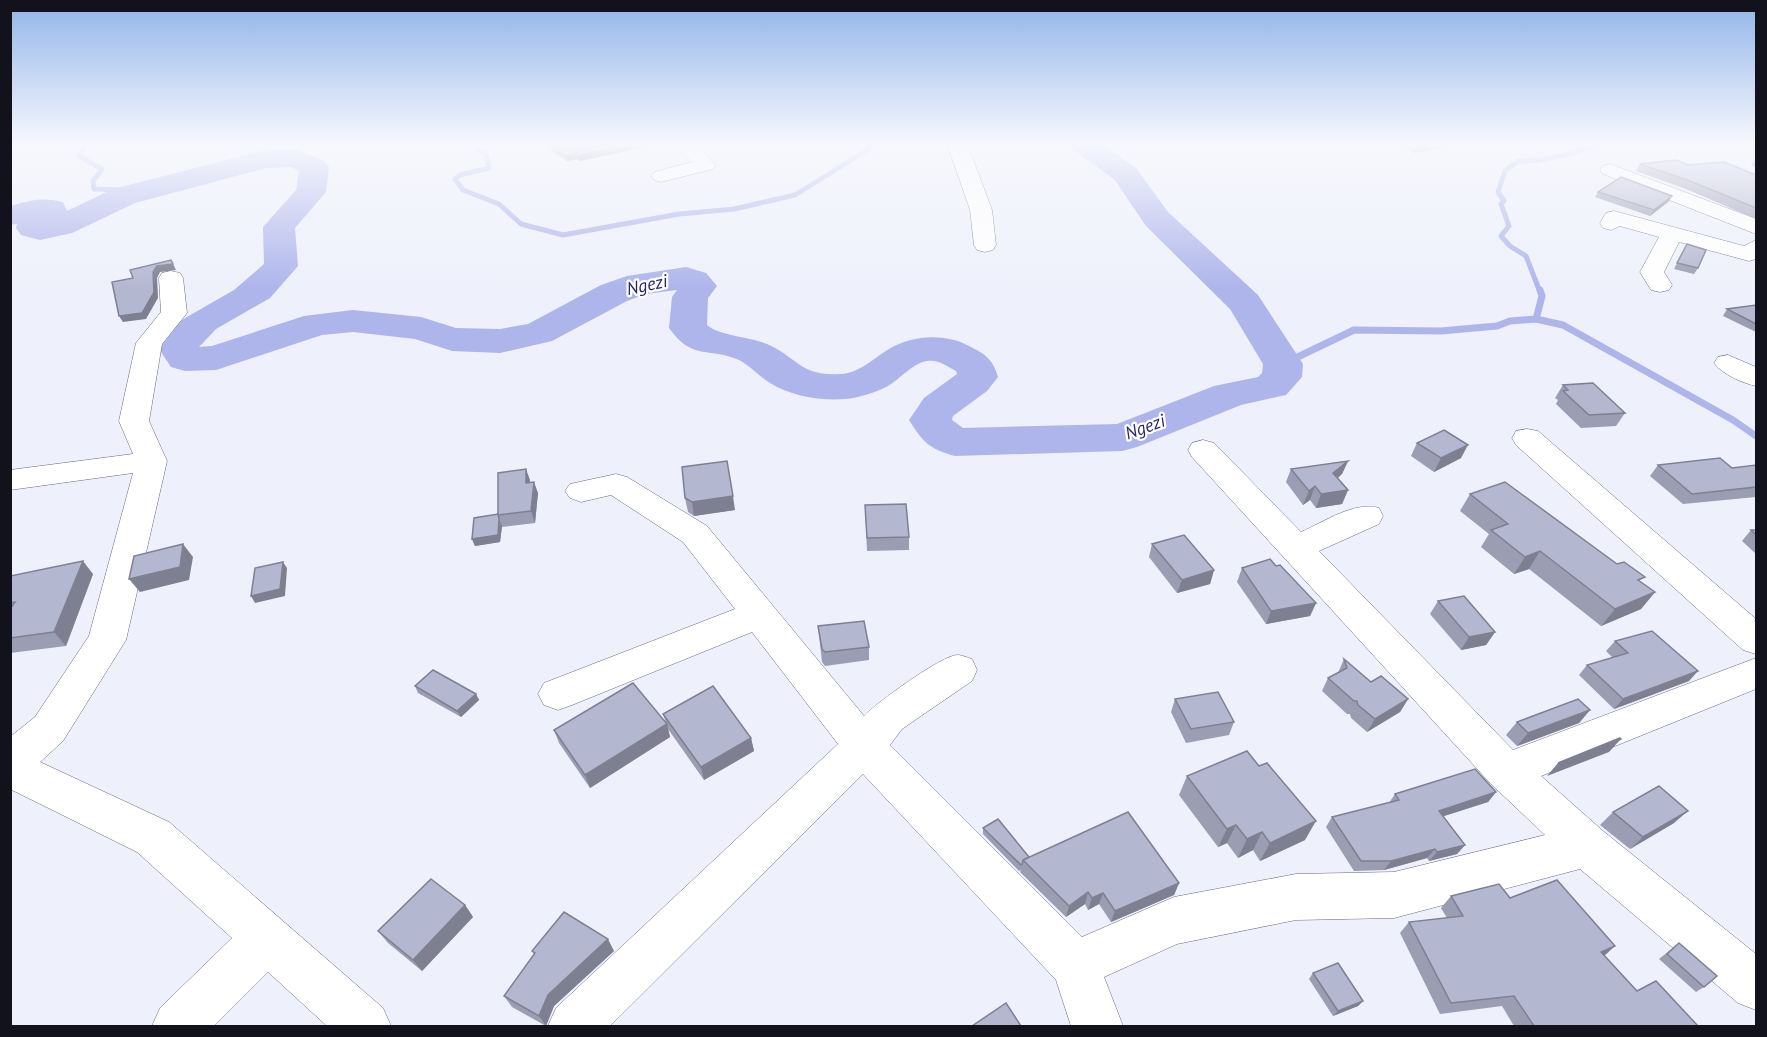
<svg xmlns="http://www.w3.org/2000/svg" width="1767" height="1037" viewBox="0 0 1767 1037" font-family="'PT Sans',sans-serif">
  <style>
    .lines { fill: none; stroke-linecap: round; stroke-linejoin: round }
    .stream-far1 { stroke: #aeb5eb; stroke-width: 5 }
    .stream { stroke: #aeb5eb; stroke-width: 7 }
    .river { fill: #aeb5eb; fill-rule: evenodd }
    .minor-casing { stroke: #676a80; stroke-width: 1 }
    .minor { fill: #fff; fill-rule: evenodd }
    .wall { fill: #9b9db3 }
    .shaded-wall { fill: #7e8092 }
    .building { fill: #b4b7d0; stroke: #7e8092; stroke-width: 1.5 }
    .labels { text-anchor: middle; stroke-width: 4.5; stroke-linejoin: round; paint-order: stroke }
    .far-water-label { font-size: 18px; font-style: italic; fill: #272665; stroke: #fff }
  </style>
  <rect width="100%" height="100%" fill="#eef0fb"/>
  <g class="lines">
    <!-- stream-far1 -->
    <g class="stream-far1">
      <path d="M86 143 79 156 102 169 93 181 94 189 123 190 124 196"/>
      <path d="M466 143 477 146 478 150 486 153 489 168 460 175 455 179 463 190 499 204 521 224 563 235 679 214 734 209 795 195 869 149V143"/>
      <path d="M1540 292 1526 256 1510 246 1501 236 1509 226 1501 204 1504 201 1498 192 1505 171 1518 161C1548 163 1578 149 1608 143"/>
    </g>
    <!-- stream -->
    <g class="stream">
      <path d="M1536 319 1563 325 1733 420 1756 436"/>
      <path d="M1283 364 1354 330 1441 331 1497 326 1510 321 1536 319 1542 296 1540 290"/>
    </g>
    <!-- river -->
    <path class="river" d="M1068 143H1101L1136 168 1168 212 1258 295 1303 364 1302 377 1286 395 1241 405 1137 447 1122 451 955 456C929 449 923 442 909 420L924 398 957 374 956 371C947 366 938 359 927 361 913 363 900 379 888 386 877 392 858 398 845 399 820 401 791 396 770 383 760 377 751 367 741 361 710 346 693 362 669 328L672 297 677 290 646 294 627 301 552 341 500 353 452 351 415 339 353 332 322 335 216 370 185 371 171 367 159 349 180 321 234 290 264 264 263 227 296 190 299 171 291 167 266 168 135 203 72 233 40 240 21 235 16 228 17 224 10 225V206C33 200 40 197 63 202L67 211 113 189 265 150 296 149 324 161 329 167 326 192 295 228 298 266 270 298 216 329 199 347 212 346 304 316 353 310 421 317 456 328 500 329 528 324 601 285 627 276 686 267 706 273 717 286 708 298 707 325C719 336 751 337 767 344 797 357 801 377 841 374 860 373 874 358 889 349 912 335 945 333 969 346 985 354 993 359 998 377L987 391 953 416 952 420 963 428 1117 424 1214 386 1258 377 1262 373 1263 364 1230 309 1146 226 1115 180 1072 149Z"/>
    <!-- minor casing -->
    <g class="minor-casing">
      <g id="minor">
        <path d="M672 143H693L716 165 713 169 661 182 654 180 651 176 654 172 692 162Z"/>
        <path d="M947 143H967L992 210 996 245 993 250 985 252 977 250 974 245 970 210Z"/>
        <path d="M1610 164 1756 219V234L1603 174 1600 170 1603 166Z"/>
        <path d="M1614 211 1744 246 1756 240V259L1749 261 1679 242 1664 272 1672 285 1669 290 1660 292 1651 290 1640 272 1659 237 1620 226 1611 230 1603 228 1600 223 1606 213Z"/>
        <path d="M171 271 180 273 183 278 187 313 162 344 149 421 167 461 126 640 63 741 40 762 169 822 383 1008 391 1026H327L268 972 214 1026H152L160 1008 232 938 137 852 10 789V737L35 717 89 636 133 473 10 490V470L133 454 119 421 136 343 161 312 159 278 162 273Z"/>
        <path d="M1728 355 1756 367V386C1743 383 1723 375 1714 363L1718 357Z"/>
        <path d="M1527 429 1538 431 1756 619V654L1743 650 1516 445 1512 438 1516 431Z"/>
        <path d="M1203 440 1214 443 1301 532C1324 522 1354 501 1379 508L1383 516 1379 524 1319 551 1513 750 1756 658V689L1541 776 1603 831 1756 954V1010L1738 1003 1580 869 1394 918 1296 920 1177 944 1104 977 1123 1026H1071L1056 980 863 774 610 1026H548L556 1008 838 744 752 632 572 705 558 710 544 705 538 694 544 683 735 609 683 542 611 495 581 502 570 498 565 491 570 484 616 474 627 477 707 526 864 716C875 704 943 654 958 655 962 655 968 658 972 659L977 670 972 681 902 729 890 745 1082 937 1174 897 1296 874 1394 872 1545 835 1491 784 1192 457 1188 450 1192 443Z"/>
      </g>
    </g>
    <!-- minor -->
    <use href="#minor" class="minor"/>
  </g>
  <!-- wall -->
  <g class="wall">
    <path d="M540 143H643L644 147 580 161 577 159 567 161Z"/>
    <path d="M1394 143H1462L1415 153Z"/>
    <path d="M1756 157V168L1751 165Z"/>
    <path d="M1640 164 1688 165 1756 175V219L1686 189 1636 171Z"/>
    <path d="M1598 192 1668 202 1650 216 1595 197Z"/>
    <path d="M1687 244 1698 268 1694 274 1674 269Z"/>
    <path d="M1756 305V332L1723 316 1727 309Z"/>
    <path d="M1563 385 1625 413 1616 426 1581 428 1556 404 1558 400 1555 398Z"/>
    <path d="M1417 443 1461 458 1434 472 1411 456Z"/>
    <path d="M1348 461 1342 474 1338 478 1348 490 1342 504 1316 508 1310 500 1303 505 1286 482 1291 469Z"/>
    <path d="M1658 465 1732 468 1756 465V497L1683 504 1650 476Z"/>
    <path d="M530 480V482L538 493 535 523 502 527V526L500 542 475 546 472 539Z"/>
    <path d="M1470 494 1641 582 1655 592 1641 609 1601 626 1529 569 1514 574 1481 547 1489 534 1460 511Z"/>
    <path d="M685 498 735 510 694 516 688 512Z"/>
    <path d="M865 505 909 537V550L867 551Z"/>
    <path d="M1751 530H1756V554L1742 541Z"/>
    <path d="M1152 544 1214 570 1210 584 1177 593 1149 557Z"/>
    <path d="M1242 568 1316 603 1310 616 1266 624 1237 582Z"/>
    <path d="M93 574 66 646 10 653V576Z"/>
    <path d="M1438 601 1495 632 1486 645 1461 650 1430 614Z"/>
    <path d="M818 626 869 647V660L825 666 822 662Z"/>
    <path d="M1615 641 1689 681 1614 709 1579 675 1587 665 1613 658 1606 651Z"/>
    <path d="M1344 659 1371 682 1408 699 1400 712 1367 732 1351 718 1350 714H1347L1322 691 1328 678 1338 673Z"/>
    <path d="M415 686 476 694 479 700 461 717 418 693Z"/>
    <path d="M1175 699 1234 722 1229 735 1186 743 1171 712Z"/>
    <path d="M1590 710 1579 723 1517 746 1506 735 1517 722Z"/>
    <path d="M663 714 751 738 754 751 704 780 668 729 670 737 590 788 559 743 554 730 666 723Z"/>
    <path d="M1187 776 1305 840 1260 861 1253 850 1238 858 1227 843 1218 847 1179 795Z"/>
    <path d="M1496 792 1488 802 1443 816 1465 845 1457 854 1429 861 1427 858 1384 870 1354 871 1326 827 1332 817 1389 803 1395 794Z"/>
    <path d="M1613 812 1674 823 1630 849 1600 825Z"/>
    <path d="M983 828 1029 857 1179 883 1174 895 1111 922 1099 904 1088 910 1085 904 1066 917 1020 872 1021 870 1019 871 983 834Z"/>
    <path d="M1451 896 1510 898 1604 956 1637 991 1698 1026H1514L1502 1006 1440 1014 1400 933 1409 922 1447 918 1441 908Z"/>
    <path d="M465 905 473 917 422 971 388 943 378 931Z"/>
    <path d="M1679 943 1704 987 1696 992 1659 959Z"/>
    <path d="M532 951H614L554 1006 546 1026 512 1007 504 996 534 954Z"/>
    <path d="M1313 973 1363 1001 1358 1006 1333 1016 1309 979Z"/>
  </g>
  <!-- shaded-wall -->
  <g class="shaded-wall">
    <path d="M639 143H643L644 147 580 161 579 155Z"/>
    <path d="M1418 143H1462L1415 153Z"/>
    <path d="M576 153 577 159 567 161 566 156Z"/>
    <path d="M1672 196 1668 202 1650 216 1654 210Z"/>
    <path d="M173 264 176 270 160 272 157 278 158 298 146 319 123 322 119 316 153 272 157 266Z"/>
    <path d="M1468 445 1461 458 1434 472 1441 458Z"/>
    <path d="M1348 461 1342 474 1327 486 1333 473Z"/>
    <path d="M526 469 530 480V494L526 483Z"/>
    <path d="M534 482 538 493 535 523 531 511Z"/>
    <path d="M1315 486 1310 500 1303 505 1309 491Z"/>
    <path d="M1348 490 1342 504 1316 508 1321 494Z"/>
    <path d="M733 496 735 510 694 516 692 502Z"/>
    <path d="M499 519 502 526 500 542 475 546 472 539Z"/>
    <path d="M183 544 193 557 189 580 140 592 129 579Z"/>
    <path d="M1540 551 1529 569 1514 574 1525 557Z"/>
    <path d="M83 561 93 574 66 646 54 632Z"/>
    <path d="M283 562 287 568 285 596 255 603 251 596Z"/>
    <path d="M1214 570 1210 584 1177 593 1182 580Z"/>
    <path d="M1655 592 1641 609 1601 626 1615 609Z"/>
    <path d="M1316 603 1310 616 1266 624 1271 611Z"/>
    <path d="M1495 632 1486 645 1461 650 1469 637Z"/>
    <path d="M1698 671 1689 681 1614 709 1623 699Z"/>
    <path d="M476 694 479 700 461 717 457 711Z"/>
    <path d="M1408 699 1400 712 1367 732 1375 719Z"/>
    <path d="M1590 710 1579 723 1517 746 1528 733Z"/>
    <path d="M667 724 670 737 590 788 585 775Z"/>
    <path d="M751 738 754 751 704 780 701 767Z"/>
    <path d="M1621 739 1609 752 1547 776 1558 763Z"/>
    <path d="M1496 792 1488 802 1432 820 1439 811Z"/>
    <path d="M1688 811 1674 823 1630 849 1643 837Z"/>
    <path d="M1316 821 1305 840 1260 861 1270 843Z"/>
    <path d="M1236 825 1227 843 1218 847 1227 829Z"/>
    <path d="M1262 832 1253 850 1238 858 1247 839Z"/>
    <path d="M1465 845 1457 854 1429 861 1437 852Z"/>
    <path d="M1435 849 1427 858 1384 870 1391 861Z"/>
    <path d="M1179 883 1174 895 1111 922 1115 911Z"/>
    <path d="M1088 892 1085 904 1066 917 1069 906Z"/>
    <path d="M1103 893 1099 904 1088 910 1092 898Z"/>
    <path d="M465 905 473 917 422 971 413 960Z"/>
    <path d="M608 939 614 951 554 1006 546 1026 539 1016 548 995Z"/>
    <path d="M1615 946 1602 958 1601 952Z"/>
    <path d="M1363 1001 1358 1006 1333 1016 1338 1011Z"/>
  </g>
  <!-- building -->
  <g class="building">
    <path d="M547 143H639L579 155 576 153 566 156Z"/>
    <path d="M1676 160 1688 165 1724 162 1756 175V208L1690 181 1640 164Z"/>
    <path d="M1621 177 1672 196 1654 210 1598 192Z"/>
    <path d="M1687 244 1706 250 1698 268 1677 263Z"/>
    <path d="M171 260 173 264 157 266 153 272 154 292 142 313 119 316 112 282 133 278 130 270Z"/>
    <path d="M1756 305V324L1727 309Z"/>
    <path d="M1593 383 1625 413 1589 415 1563 391 1568 390 1563 385Z"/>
    <path d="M1444 430 1468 445 1441 458 1417 443Z"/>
    <path d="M1720 458 1732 468 1756 465V487L1692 494 1658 465Z"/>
    <path d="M727 461 733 496 692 502 685 498 682 467Z"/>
    <path d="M1348 461 1333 473 1348 490 1321 494 1315 486 1309 491 1291 469Z"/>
    <path d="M526 469V483L534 482 531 511 498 515V473Z"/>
    <path d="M1505 482 1617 564 1624 562 1645 577 1638 580 1655 592 1615 609 1540 551 1525 557 1491 530 1508 524 1470 494Z"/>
    <path d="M906 504 909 537 867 538 865 505Z"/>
    <path d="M498 514 499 519 498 535 472 539 474 518Z"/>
    <path d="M1751 530H1756V535Z"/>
    <path d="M1184 535 1214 570 1182 580 1152 544Z"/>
    <path d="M183 544 180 567 129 579 134 556Z"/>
    <path d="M1270 559 1276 566 1280 565 1316 603 1271 611 1242 568Z"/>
    <path d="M83 561 54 632 10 638V609L15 602 10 603V576Z"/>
    <path d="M283 562 280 589 251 596 255 568Z"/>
    <path d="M1464 596 1495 632 1469 637 1438 601Z"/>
    <path d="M864 621 869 647 825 652 822 649 818 626Z"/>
    <path d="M1652 631 1698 671 1623 699 1587 665 1628 653 1615 641Z"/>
    <path d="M1344 659 1371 682 1381 676 1408 699 1375 719 1358 705 1357 701H1354L1328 678 1347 668Z"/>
    <path d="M433 670 476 694 457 711 415 686Z"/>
    <path d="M633 683 667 724 585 775 554 730Z"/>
    <path d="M713 686 751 738 701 767 663 714Z"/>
    <path d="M1218 692 1234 722 1191 729 1175 699Z"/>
    <path d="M1578 699 1590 710 1528 733 1517 722Z"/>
    <path d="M1620 738 1621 739 1558 763Z"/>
    <path d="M1247 751 1259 766 1267 763 1316 821 1270 843 1262 832 1247 839 1236 825 1227 829 1187 776Z"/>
    <path d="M1475 769 1496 792 1439 811 1465 845 1437 852 1435 849 1391 861H1361L1332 817 1399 800 1395 794Z"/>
    <path d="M1659 786 1688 811 1643 837 1613 812Z"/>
    <path d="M1128 812 1179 883 1115 911 1103 893 1092 898 1088 892 1069 906 1023 860Z"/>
    <path d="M998 819 1029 857 1023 860 1022 864 1021 865 983 828Z"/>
    <path d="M431 879 465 905 413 960 378 931Z"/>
    <path d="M1557 880 1615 946 1601 952 1637 991 1656 981 1698 1026H1534L1514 996 1451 1003 1409 922 1463 916 1451 896 1499 884 1510 898Z"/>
    <path d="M564 912 608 939 548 995 539 1016 504 996 535 953 532 951Z"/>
    <path d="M1679 943 1717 976 1704 987 1667 954Z"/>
    <path d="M1338 963 1363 1001 1338 1011 1313 973Z"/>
    <path d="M1006 1003 1021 1026H972Z"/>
  </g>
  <!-- sky -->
  <linearGradient id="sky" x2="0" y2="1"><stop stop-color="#91b4e9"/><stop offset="0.5" stop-color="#f7f8fd"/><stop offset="1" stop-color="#f7f8fd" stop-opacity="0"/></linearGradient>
  <rect width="1767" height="288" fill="url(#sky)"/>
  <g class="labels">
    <!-- far-water labels -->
    <g class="far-water-label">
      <text transform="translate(647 285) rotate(-12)" y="6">Ngezi</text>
      <text transform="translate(1145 427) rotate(-20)" y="6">Ngezi</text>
    </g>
  </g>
  <!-- border -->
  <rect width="1767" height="1037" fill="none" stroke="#11121b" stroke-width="24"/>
</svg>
